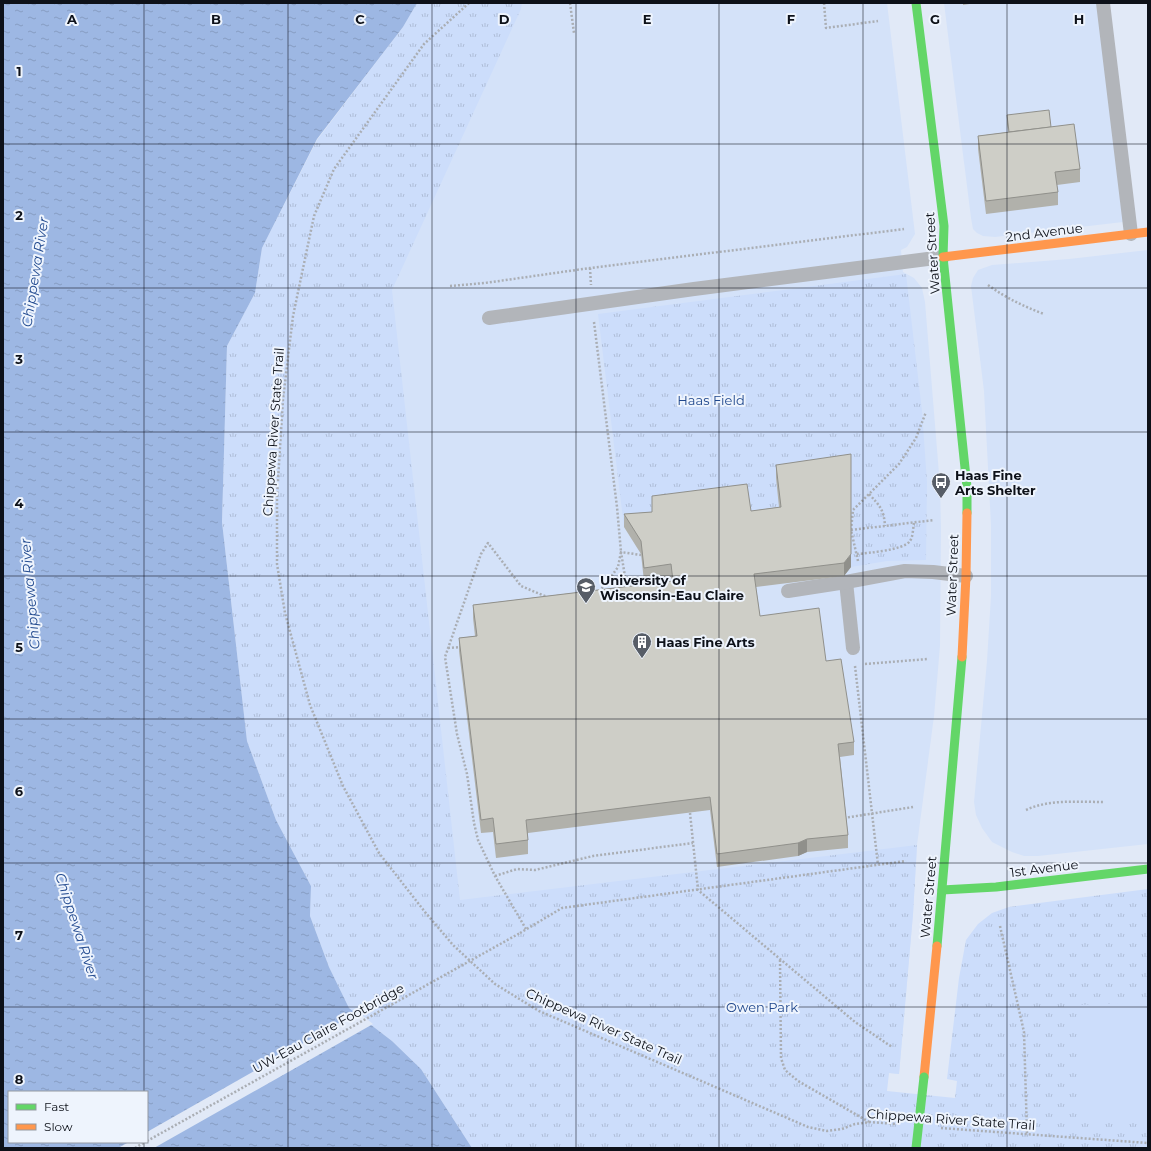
<svg xmlns="http://www.w3.org/2000/svg" width="1151" height="1151" viewBox="0 0 1151 1151" font-family="Montserrat,sans-serif">
  <style>
    .built { fill: #d4e2f9 }
    .grass { fill: url(#grass-tufts) }
    .garden { fill: #ccddfb }
    .water { fill: url(#water-ripples); fill-rule: evenodd }
    .pier { fill: #e1e9f7 }
    .lines { fill: none; stroke-linecap: round; stroke-linejoin: round }
    .path { stroke: #aaaeb4; stroke-width: 2.5; stroke-dasharray: 2 2; stroke-linecap: butt }
    .lane { stroke: #b2b5ba; stroke-width: 14 }
    .fast { stroke: #63d668; stroke-width: 9 }
    .slow { stroke: #ff974d; stroke-width: 9 }
    .path-bridge { stroke: #aaaeb4; stroke-width: 2.5; stroke-dasharray: 2 2; stroke-linecap: butt }
    .fast-bridge { stroke: #63d668; stroke-width: 9 }
    .wall { fill: #b1b1ab }
    .shaded-wall { fill: #90908b }
    .building { fill: #cecec7; stroke: #90908b }
    .grid { fill: none; stroke: #0d1119; stroke-width: 1; stroke-opacity: 0.55 }
    .labels { text-anchor: middle; stroke-width: 4; stroke-linejoin: round; paint-order: stroke }
    .street-label { font-size: 13px; fill: #0d1119; stroke: #eef4fd }
    .park-label { font-size: 13px; fill: #20488d; stroke: #eef4fd }
    .poi-label { font-size: 13px; font-weight: bold; fill: #0d1119; stroke: #eef4fd; text-anchor: start }
    .water-label { font-size: 14px; font-style: italic; fill: #234b90; stroke: #eef4fd }
    .grid-label { font-size: 13px; text-anchor: middle; font-weight: bold; fill: #0d1119; stroke: #eef4fd; stroke-width: 4; stroke-linejoin: round; paint-order: stroke }
  </style>
  <defs>
    <pattern id="grass-tufts" width="24" height="20" patternUnits="userSpaceOnUse"><rect width="24" height="20" fill="#ccddfb"/><path d="M3 7l-1-3M5 7V3M7 7l1-3M15 17l-1-3M17 17v-4M19 17l1-3" fill="none" stroke="#aebdd7"/></pattern>
    <pattern id="water-ripples" width="26" height="14" patternUnits="userSpaceOnUse"><rect width="26" height="14" fill="#9db7e3"/><path d="M2 4q2-2 4 0t4 0M15 11q2-2 4 0t4 0" fill="none" stroke="#869cc2"/></pattern>
  </defs>
  <rect width="100%" height="100%" fill="#e1e9f7"/>
  <!-- built -->
  <g class="built">
    <path d="M417 3H887L915 234 907 247 901 250 903 272 914 278 922 288 925 302 940 486 941 529 940 646 934 716 917 845 913 914 899 1074 890 1073 472 1148 255 293Z"/>
    <path d="M944 3H1097L1123 222 995 237 983 236 977 233 973 229 971 218Z"/>
    <path d="M1148 250V844L1038 856H1024L1012 852 992 842 982 828 976 815 974 802 987 661 991 596V525L984 391 971 286 973 278 978 270 992 265 1069 259Z"/>
  </g>
  <!-- grass -->
  <g class="grass">
    <path d="M417 3H522L521 9 392 290 460 900 917 845 913 914 899 1074 889 1073 887 1091 955 1098 957 1081 947 1079 959 978 966 940 978 924 992 913 1009 907 1148 889V1148H472L421 1069 392 1041 349 1008 329 967 310 916 311 886 276 820 247 741 222 522 227 346 255 293 262 248 317 140 403 27Z"/>
    <path d="M906 274 922 411 927 482 926 560 887 561 851 567V468L781 520 652 509V525L624 527 598 314Z"/>
  </g>
  <!-- garden -->
  <path class="garden" d="M1148 1002V1117H1077V1005Z"/>
  <!-- water -->
  <path class="water" d="M3 3H417L403 27 317 139 262 248 255 293 227 346 222 522 247 741 276 820 311 886 310 916 329 967 349 1008 392 1041 421 1069 472 1148H3ZM9 1092H147V1142H9Z"/>
  <!-- pier -->
  <path class="pier" d="M358 1012 373 1024 154 1148H118L129 1142H147V1132Z"/>
  <g class="lines">
    <!-- path -->
    <g class="path">
      <path d="M469 3 424 44 334 169 314 216 293 316 283 399 277 496V564L285 613 310 705 343 786 379 853 425 912 453 945 495 984 539 1011 808 1127 827 1131 842 1129 855 1124 870 1122 896 1124"/>
      <path d="M570 3 574 33"/>
      <path d="M824 3 826 28 878 21"/>
      <path d="M590 268 591 285"/>
      <path d="M988 285C1006 298 1023 306 1044 314"/>
      <path d="M450 286 485 283 590 268 904 229"/>
      <path d="M594 322 617 507 621 552 618 567 606 584 598 592"/>
      <path d="M869 494C880 506 884 510 885 526"/>
      <path d="M851 530 934 520"/>
      <path d="M857 554C868 553 904 550 910 541 913 537 913 528 914 523"/>
      <path d="M858 561 851 530 853 510 899 464 916 438 926 412"/>
      <path d="M627 589 621 552 641 555"/>
      <path d="M448 648 461 647"/>
      <path d="M865 664 928 659"/>
      <path d="M855 666 878 865"/>
      <path d="M1026 810C1049 799 1078 802 1104 802"/>
      <path d="M690 813 698 890 855 1022 892 1047"/>
      <path d="M844 818 913 807"/>
      <path d="M495 876 517 869 535 870 593 856 693 843"/>
      <path d="M1000 926 1024 1032 1027 1134"/>
      <path d="M526 929 495 876 478 840 474 823 467 774 457 734 445 657 481 554 488 543 521 586 547 597"/>
      <path d="M520 933 562 908 906 861"/>
      <path d="M780 960 781 1058 785 1070 798 1081 869 1122"/>
      <path d="M941 1128 1148 1143"/>
      <path d="M135 1148 145 1142"/>
    </g>
    <!-- lane -->
    <g class="lane">
      <path d="M1103 3 1131 234"/>
      <path d="M489 318 694 289 943 257"/>
      <path d="M846 582 853 648"/>
      <path d="M788 591 846 582 905 571 933 572 966 576"/>
    </g>
    <!-- fast -->
    <g class="fast">
      <path d="M916 3 944 226 943 257 967 487V513"/>
      <path d="M942 890 996 887 1148 869"/>
      <path d="M937 946 962 657"/>
    </g>
    <!-- slow -->
    <g class="slow">
      <path d="M943 257 1148 232"/>
      <path d="M962 657 966 576 967 513"/>
      <path d="M924 1077 937 946"/>
    </g>
    <!-- path-bridge -->
    <path class="path-bridge" d="M147 1141 520 933"/>
    <!-- fast-bridge -->
    <path class="fast-bridge" d="M916 1148 924 1077"/>
  </g>
  <!-- wall -->
  <g class="wall">
    <path d="M963 3H976L963 5Z"/>
    <path d="M1007 115 1051 127 1080 169V182L1057 185 1058 192V205L986 214 978 149V136L1008 132 1007 124Z"/>
    <path d="M776 465 851 567 844 576 756 587 760 616 826 661 854 742V755L840 757 848 835V848L807 852 798 856 717 867 710 810 528 833V854L496 858 493 832 481 833 459 651V638L475 636 473 618V605L671 581V577L644 581 641 554 624 527V514L652 512V496L751 511 779 507 776 478Z"/>
  </g>
  <!-- shaded-wall -->
  <g class="shaded-wall">
    <path d="M851 554V567L844 576V563Z"/>
    <path d="M807 839V852L798 856V843Z"/>
  </g>
  <!-- building -->
  <g class="building">
    <path d="M1049 110 1051 127 1009 132 1007 115Z"/>
    <path d="M1074 124 1080 169 1055 172 1058 192 986 201 978 136Z"/>
    <path d="M851 454V554L844 563 754 574 760 616 819 608 826 661 841 659 854 742 838 744 848 835 807 839 798 843 717 854 710 797 526 820 528 840 496 844 493 818 481 820 459 638 477 636 473 605 673 581 671 564 644 568 641 541 624 514 652 512V496L747 484 751 511 781 507 776 465Z"/>
  </g>
  <!-- grid -->
  <path class="grid" d="M144 3V1092M288 3V1148M432 3V1148M576 3V1148M719 3V1148M863 3V1148M1007 3V1148M3 144H1148M3 288H1148M3 432H1148M3 576H1148M3 719H1148M3 863H1148M3 1007H1148M144 1142V1148"/>
  <!-- icons -->
  <defs>
    <g id="bus-pin" transform="scale(1)"><path d="M0 17L-7.5 6A9.5 9.5 0 1 1 7.5 6Z" fill="#575d67" stroke="#eef4fd"/><path d="M-5-6H5V4H4V6H2V4H-2V6H-4V4H-5ZM-3.5-4V0h7V-4ZM-3.5 1.2v1.5H-2V1.2ZM2 1.2v1.5H3.5V1.2Z" fill="#fff"/></g>
    <g id="university-pin" transform="scale(1)"><path d="M0 17L-7.5 6A9.5 9.5 0 1 1 7.5 6Z" fill="#575d67" stroke="#eef4fd"/><path d="M0-5L7-2L0 1L-7-2ZM-4 1L0 2.5L4 1V4Q0 6-4 4Z" fill="#fff"/></g>
    <g id="building-pin" transform="scale(1)"><path d="M0 17L-7.5 6A9.5 9.5 0 1 1 7.5 6Z" fill="#575d67" stroke="#eef4fd"/><path d="M-4-6H4V6H1V3H-1V6H-4ZM-2.5-4.3h1.7v1.8h-1.7ZM.8-4.3h1.7v1.8H.8ZM-2.5-1h1.7V.8h-1.7ZM.8-1h1.7V.8H.8Z" fill="#fff"/></g>
  </defs>
  <g fill-rule="evenodd">
    <use href="#bus-pin" x="941" y="482"/>
    <use href="#university-pin" x="586" y="587"/>
    <use href="#building-pin" x="642" y="642"/>
  </g>
  <g class="labels">
    <!-- street labels -->
    <g class="street-label">
      <text transform="translate(1044 232) rotate(-7)" y="5">2nd Avenue</text>
      <text transform="translate(932 253) rotate(-94)" y="5">Water Street</text>
      <text transform="translate(273 432) rotate(-86)" y="5">Chippewa River State Trail</text>
      <text transform="translate(952 575) rotate(-88)" y="5">Water Street</text>
      <text transform="translate(1044 868) rotate(-7)" y="5">1st Avenue</text>
      <text transform="translate(928 897) rotate(-85)" y="5">Water Street</text>
      <text transform="translate(604 1026) rotate(24)" y="5">Chippewa River State Trail</text>
      <text transform="translate(328 1028) rotate(-29)" y="5">UW-Eau Claire Footbridge</text>
      <text transform="translate(951 1119) rotate(4)" y="5">Chippewa River State Trail</text>
    </g>
    <!-- park labels -->
    <g class="park-label">
      <text x="711" y="405">Haas Field</text>
      <text x="762" y="1012">Owen Park</text>
    </g>
    <!-- poi labels -->
    <g class="poi-label">
      <text x="955" y="480">Haas Fine<tspan x="955" dy="15">Arts Shelter</tspan></text>
      <text x="600" y="585">University of<tspan x="600" dy="15">Wisconsin-Eau Claire</tspan></text>
      <text x="656" y="647">Haas Fine Arts</text>
    </g>
    <!-- water labels -->
    <g class="water-label">
      <text transform="translate(35 272) rotate(-81)" y="5">Chippewa River</text>
      <text transform="translate(30 594) rotate(-95)" y="5">Chippewa River</text>
      <text transform="translate(77 926) rotate(72)" y="5">Chippewa River</text>
    </g>
  </g>
  <g class="grid-label">
    <text x="72" y="24">A</text>
    <text x="216" y="24">B</text>
    <text x="360" y="24">C</text>
    <text x="504" y="24">D</text>
    <text x="647" y="24">E</text>
    <text x="791" y="24">F</text>
    <text x="935" y="24">G</text>
    <text x="1079" y="24">H</text>
    <text x="19" y="76">1</text>
    <text x="19" y="220">2</text>
    <text x="19" y="364">3</text>
    <text x="19" y="508">4</text>
    <text x="19" y="652">5</text>
    <text x="19" y="796">6</text>
    <text x="19" y="940">7</text>
    <text x="19" y="1084">8</text>
  </g>
  <!-- border -->
  <rect width="1151" height="1151" fill="none" stroke="#0d1119" stroke-width="8"/>
  <!-- legend -->
  <rect x="8" y="1091" width="140" height="52" fill="#eef4fd" stroke="#9499a2"/>
  <rect x="16" y="1104" width="20" height="6" fill="#63d668" stroke="#9499a2"/>
  <text x="44" y="1111" font-size="12" fill="#0d1119">Fast</text>
  <rect x="16" y="1124" width="20" height="6" fill="#ff974d" stroke="#9499a2"/>
  <text x="44" y="1131" font-size="12" fill="#0d1119">Slow</text>
</svg>
